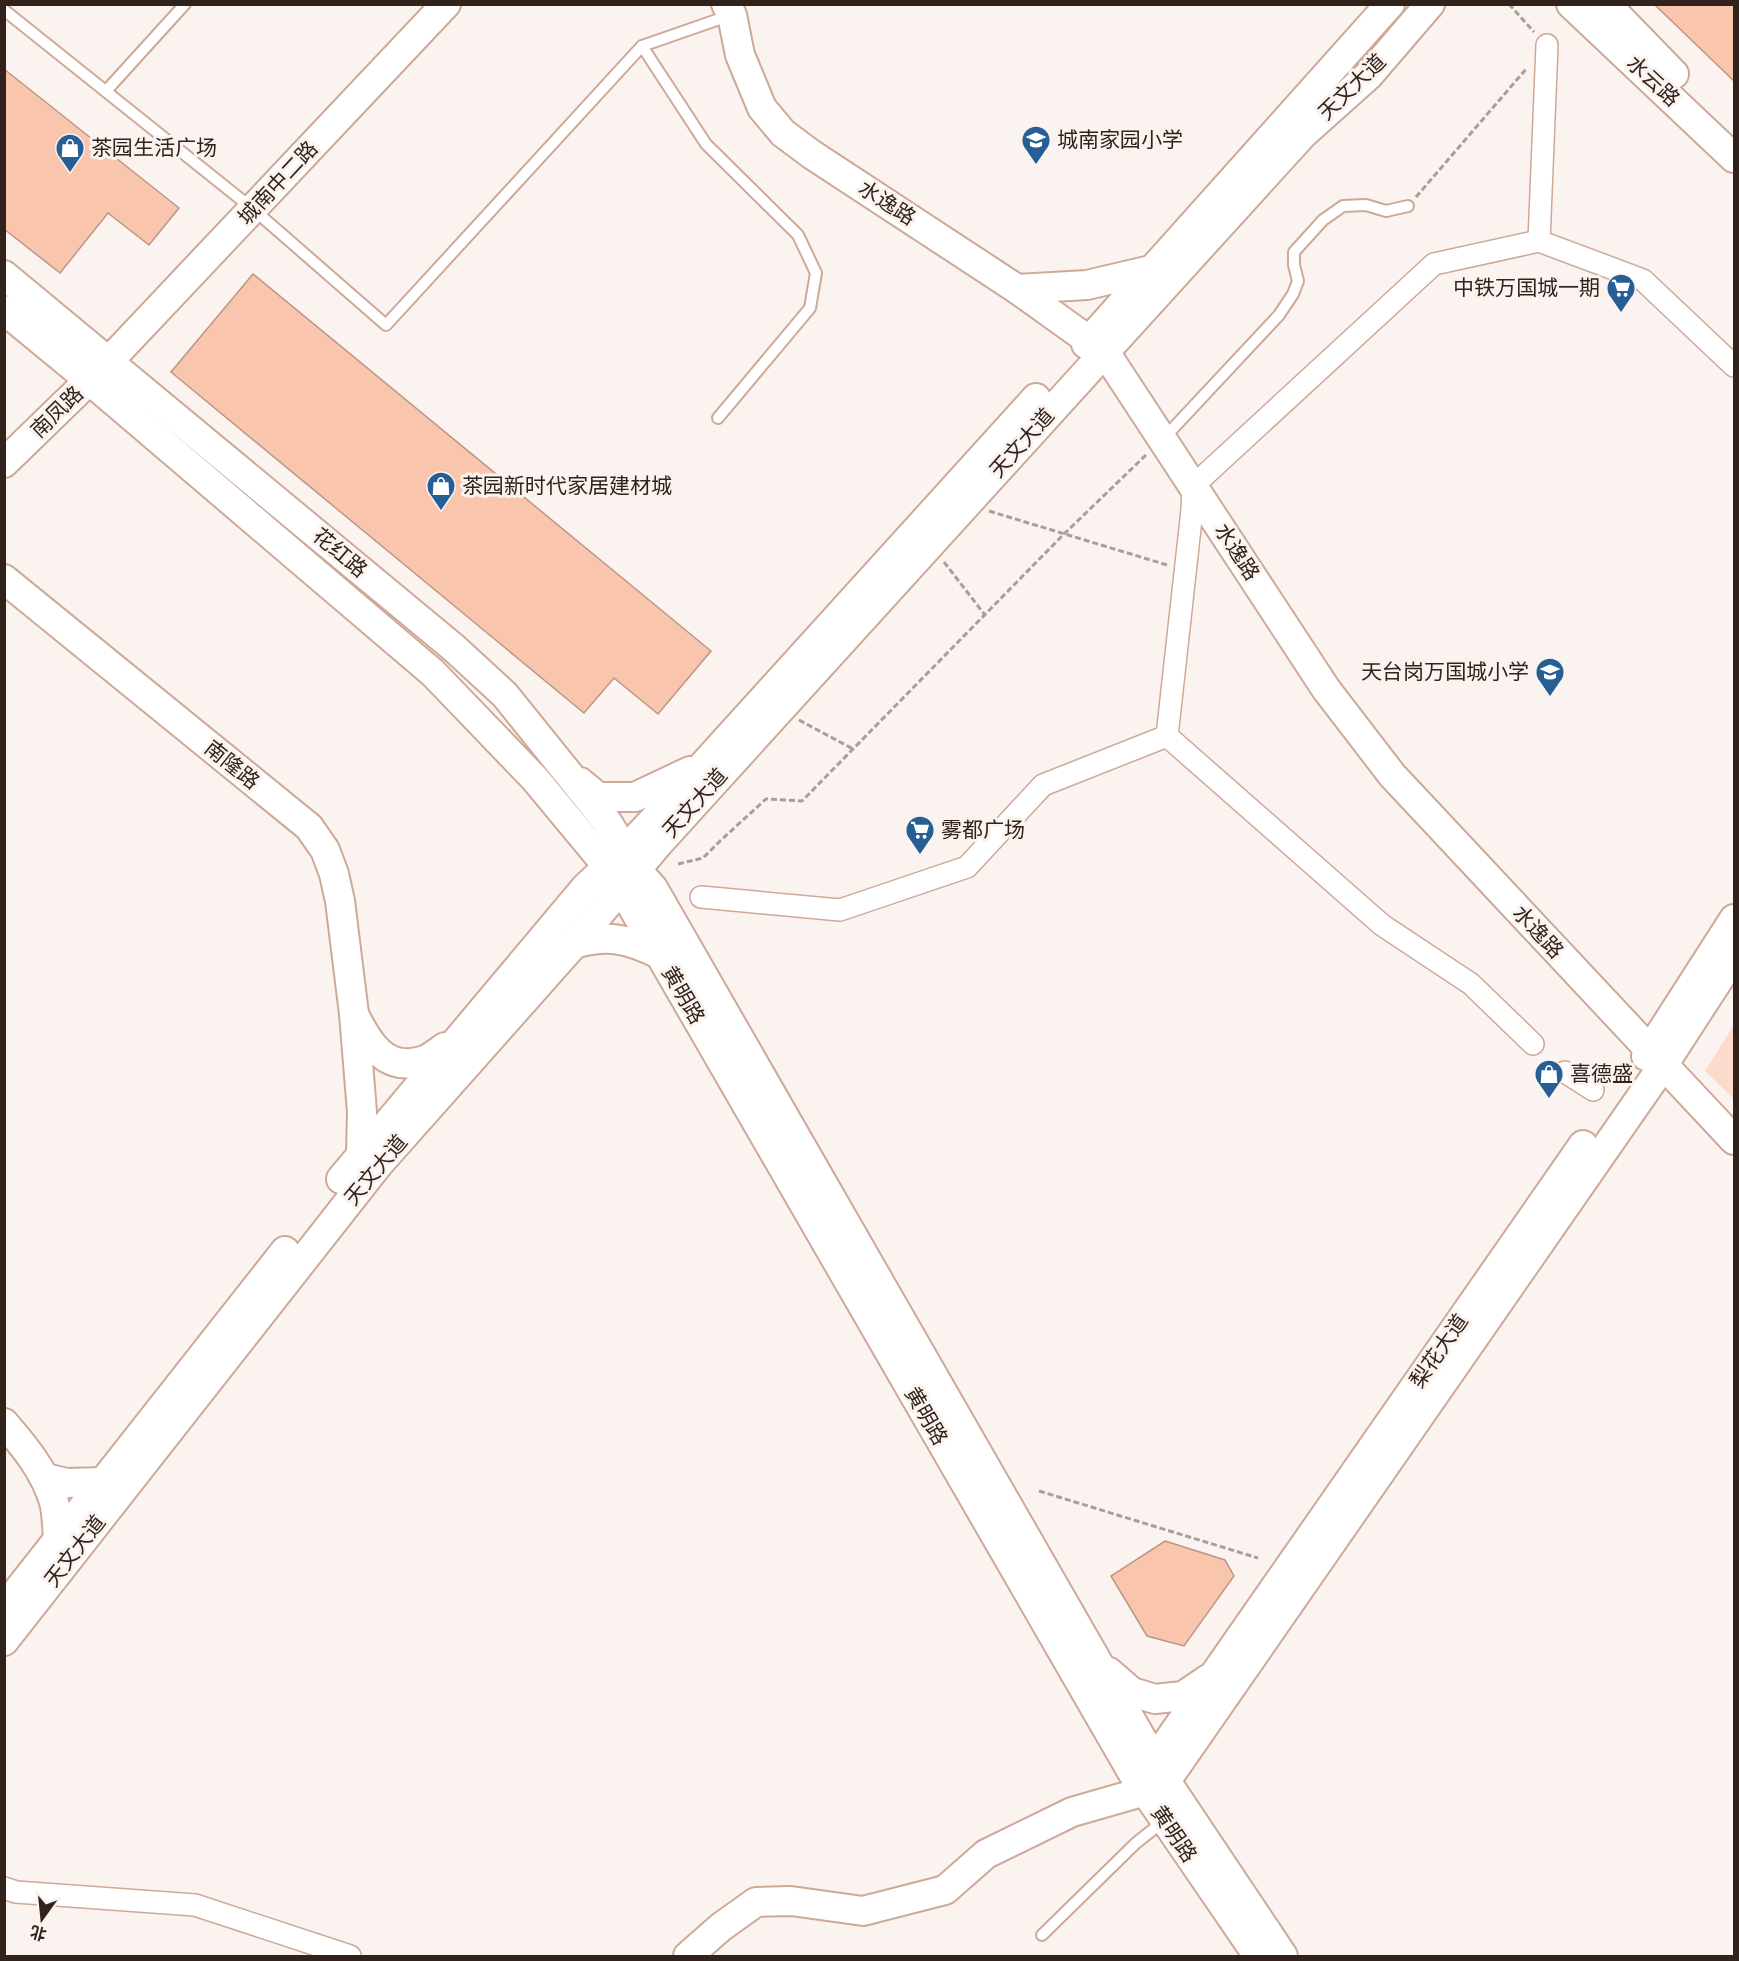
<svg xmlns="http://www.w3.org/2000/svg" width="1739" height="1961" viewBox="0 0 1739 1961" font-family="Bitter,'Noto Sans SC',serif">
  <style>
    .green { fill: #fddbcc }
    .building { fill: #f9c5ad; stroke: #bb9786; stroke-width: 1.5 }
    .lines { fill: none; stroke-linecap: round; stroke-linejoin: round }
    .lane-casing { stroke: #cea998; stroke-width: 14 }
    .street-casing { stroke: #cea998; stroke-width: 24 }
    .secondary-casing { stroke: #cea998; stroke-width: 32 }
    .path { stroke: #a99e99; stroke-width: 3; stroke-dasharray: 6 3; stroke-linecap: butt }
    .lane { stroke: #fff; stroke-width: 10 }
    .street { stroke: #fff; stroke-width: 21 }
    .secondary { stroke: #fff; stroke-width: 28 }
    .labels { text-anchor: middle; stroke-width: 6; stroke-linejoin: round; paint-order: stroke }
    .street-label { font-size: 21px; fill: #31231c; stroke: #fbf3ef }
    .poi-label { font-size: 21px; fill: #31231c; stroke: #fbf3ef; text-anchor: start }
  </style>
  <rect width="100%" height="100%" fill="#fbf3ef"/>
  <!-- green -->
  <path class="green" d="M1734 1025V1099L1705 1071Z"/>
  <!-- building -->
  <g class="building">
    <path d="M1654 4H1734V81Z"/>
    <path d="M4 69 179 208 149 245 108 213 60 273 4 229Z"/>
    <path d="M253 274 711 651 658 714 614 678 584 713 171 372Z"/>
    <path d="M1165 1541 1225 1560 1234 1576 1184 1646 1147 1636 1111 1576Z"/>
  </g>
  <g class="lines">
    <!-- lane casing -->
    <g class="lane-casing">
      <g id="lane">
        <path d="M4 10 253 209 386 325 642 46 731 15"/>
        <path d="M642 46 706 144 798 235 816 273 810 308 718 418"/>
        <path d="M106 91 185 4"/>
        <path d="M1164 438 1279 315 1293 294 1298 281 1294 265V252L1323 220 1343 206 1366 205 1386 211 1408 206"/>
        <path d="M1042 1935 1136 1843 1165 1820"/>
      </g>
    </g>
    <!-- street casing -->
    <g class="street-casing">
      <g id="street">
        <path d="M1539 241 1547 45"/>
        <path d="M1167 736 1192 510 1193 486 1434 264 1539 241 1643 280 1734 366"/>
        <path d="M701 897 840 910 967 867 1043 785 1167 736 1382 925 1471 984 1533 1044"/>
        <path d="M1565 1072 1593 1090"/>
        <path d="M4 1888 16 1892 195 1905 350 1956"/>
      </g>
    </g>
    <!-- secondary casing -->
    <g class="secondary-casing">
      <g id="secondary">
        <path d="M726 4 732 15 740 55 762 108 783 133 811 154 1017 289 1105 352 1326 689 1392 775 1734 1140"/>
        <path d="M1571 4 1734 158"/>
        <path d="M1606 4 1674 74"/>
        <path d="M4 275 454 648 505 695 608 823 636 869 653 888 1166 1781 1283 1956"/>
        <path d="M1017 289 1087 285 1151 270"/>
        <path d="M4 310 89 380 433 673 535 779 608 867 633 908 1132 1772 1258 1956"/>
        <path d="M1086 344 1390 4"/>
        <path d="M4 463 109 361 446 4"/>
        <path d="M4 579 309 827 325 850 334 874 340 901 354 1014"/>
        <path d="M580 782 598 797H635L690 771"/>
        <path d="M574 944C608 934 628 939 659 954"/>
        <path d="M1646 1056 1734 919"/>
        <path d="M361 1154 362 1112 354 1014C368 1043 386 1074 425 1060 432 1057 439 1051 445 1047"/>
        <path d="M341 1179 585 888 625 850 659 814 1036 398"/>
        <path d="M4 1423C24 1446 45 1471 54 1502 57 1513 57 1527 58 1539"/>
        <path d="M45 1478 67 1483 104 1482"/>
        <path d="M4 1608 285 1251"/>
        <path d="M4 1641 377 1166 574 944 658 844 1303 134 1369 75 1430 4"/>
        <path d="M1109 1672 1132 1692 1155 1699 1183 1696 1208 1679"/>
        <path d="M1140 1768 1155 1760 1583 1145"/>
        <path d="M688 1956 721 1927 756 1902 791 1901 863 1911 945 1890 986 1854 1072 1812 1145 1791 1166 1781 1664 1064 1734 956"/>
      </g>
    </g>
    <!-- path -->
    <g class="path">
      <path d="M1509 4 1534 32"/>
      <path d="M1416 197 1527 68"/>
      <path d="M989 511 1167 565"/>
      <path d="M944 562 985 615"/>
      <path d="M799 720 853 749"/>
      <path d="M678 864 703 858 720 841 766 799 802 801 1063 535 1146 455"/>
      <path d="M1039 1491 1258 1558"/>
    </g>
    <!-- lane -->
    <use href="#lane" class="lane"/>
    <!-- street -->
    <use href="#street" class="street"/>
    <!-- secondary -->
    <use href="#secondary" class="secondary"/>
  </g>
  <!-- icons -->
  <defs>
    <g id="school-pin" transform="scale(1.5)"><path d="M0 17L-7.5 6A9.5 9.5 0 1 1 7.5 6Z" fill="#265f96" stroke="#fbf3ef"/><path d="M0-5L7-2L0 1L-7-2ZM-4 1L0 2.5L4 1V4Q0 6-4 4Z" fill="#fff"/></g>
    <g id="shop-pin" transform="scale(1.5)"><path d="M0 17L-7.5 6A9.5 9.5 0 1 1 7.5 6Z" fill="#265f96" stroke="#fbf3ef"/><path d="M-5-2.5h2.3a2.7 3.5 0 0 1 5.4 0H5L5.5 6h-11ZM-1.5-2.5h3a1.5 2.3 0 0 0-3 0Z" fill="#fff"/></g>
    <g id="supermarket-pin" transform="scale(1.5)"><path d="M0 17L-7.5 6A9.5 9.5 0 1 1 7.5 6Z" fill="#265f96" stroke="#fbf3ef"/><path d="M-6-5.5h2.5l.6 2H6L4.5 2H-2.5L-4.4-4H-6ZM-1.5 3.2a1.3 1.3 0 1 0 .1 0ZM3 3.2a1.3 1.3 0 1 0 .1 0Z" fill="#fff"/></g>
  </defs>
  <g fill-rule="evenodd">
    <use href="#school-pin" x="1036" y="140"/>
    <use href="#shop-pin" x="70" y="148"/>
    <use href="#supermarket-pin" x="1621" y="288"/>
    <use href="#shop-pin" x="441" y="486"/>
    <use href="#school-pin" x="1550" y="672"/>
    <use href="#supermarket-pin" x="920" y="830"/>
    <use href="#shop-pin" x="1549" y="1074"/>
  </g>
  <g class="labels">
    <!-- street labels -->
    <g class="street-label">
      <text transform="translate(1653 81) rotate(43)" y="7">水云路</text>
      <text transform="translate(1352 87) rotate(-44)" y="7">天文大道</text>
      <text transform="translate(278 183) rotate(-47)" y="7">城南中二路</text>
      <text transform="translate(887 203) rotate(33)" y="7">水逸路</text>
      <text transform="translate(57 412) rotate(-44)" y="7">南凤路</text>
      <text transform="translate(1022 443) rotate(-48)" y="7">天文大道</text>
      <text transform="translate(1237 552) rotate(57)" y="7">水逸路</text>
      <text transform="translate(340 553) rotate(40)" y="7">花红路</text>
      <text transform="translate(232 765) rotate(39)" y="7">南隆路</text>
      <text transform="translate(695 803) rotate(-48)" y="7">天文大道</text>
      <text transform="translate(1538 932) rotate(47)" y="7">水逸路</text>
      <text transform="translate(683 995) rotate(60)" y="7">黄明路</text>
      <text transform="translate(376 1170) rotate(-50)" y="7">天文大道</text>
      <text transform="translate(1439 1351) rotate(-55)" y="7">梨花大道</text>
      <text transform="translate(926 1416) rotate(60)" y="7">黄明路</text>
      <text transform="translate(75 1551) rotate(-52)" y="7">天文大道</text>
      <text transform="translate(1174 1834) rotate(56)" y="7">黄明路</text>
    </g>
    <!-- poi labels -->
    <g class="poi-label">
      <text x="1057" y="147">城南家园小学</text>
      <text x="91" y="155">茶园生活广场</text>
      <text x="1600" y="295" text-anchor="end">中铁万国城一期</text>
      <text x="462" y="493">茶园新时代家居建材城</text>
      <text x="1529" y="679" text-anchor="end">天台岗万国城小学</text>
      <text x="941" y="837">雾都广场</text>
      <text x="1570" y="1081">喜德盛</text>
    </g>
  </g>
  <!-- border -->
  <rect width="1739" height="1961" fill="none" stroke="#31231c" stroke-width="12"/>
  <!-- north arrow -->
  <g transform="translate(42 1919) rotate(195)" stroke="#fbf3ef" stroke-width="4.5" paint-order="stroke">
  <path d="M0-4.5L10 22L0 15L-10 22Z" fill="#31231c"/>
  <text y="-9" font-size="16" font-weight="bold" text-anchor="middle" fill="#31231c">北</text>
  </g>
</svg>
